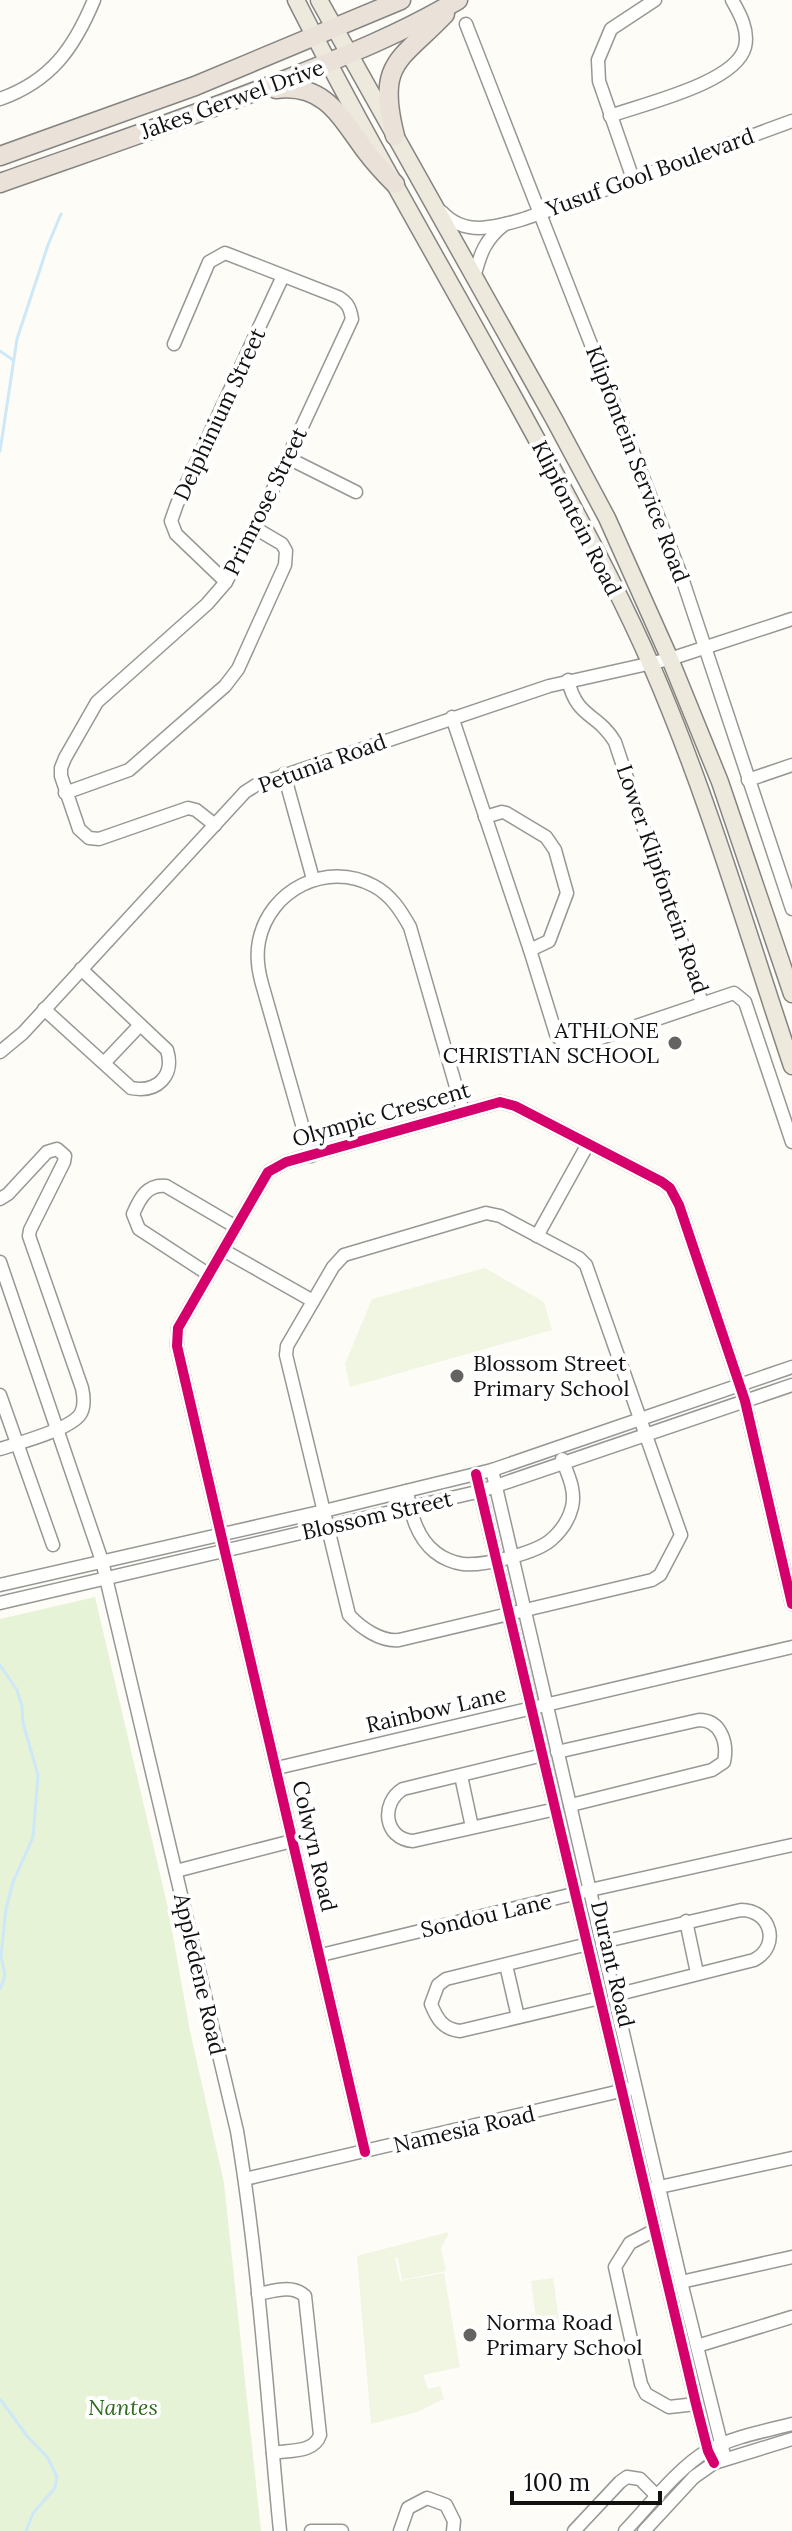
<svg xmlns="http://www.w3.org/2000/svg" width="792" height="2531" viewBox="0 0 792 2531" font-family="Lora,serif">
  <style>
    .green { fill: #e7f3d7 }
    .pitch { fill: #f0f6e1 }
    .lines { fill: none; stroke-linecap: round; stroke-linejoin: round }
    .stream { stroke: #cde8f7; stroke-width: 3 }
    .minor-casing { stroke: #979795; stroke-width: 15 }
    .major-casing { stroke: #858482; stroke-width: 19 }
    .highway-casing { stroke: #858482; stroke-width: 21 }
    .minor { stroke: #fffffe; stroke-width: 12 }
    .major { stroke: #ede9dc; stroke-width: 16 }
    .highway { stroke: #eae1d8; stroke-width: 18 }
    .cycleway-casing { stroke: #fff; stroke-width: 15 }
    .cycleway { stroke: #d6006c; stroke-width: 10 }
    .poi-dot { fill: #646362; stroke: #fff; stroke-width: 3 }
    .labels { text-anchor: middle; stroke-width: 8; stroke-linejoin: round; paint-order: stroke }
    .street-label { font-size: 22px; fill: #111; stroke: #fff }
    .poi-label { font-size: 22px; fill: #111; stroke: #fff; text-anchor: start }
    .park-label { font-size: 22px; font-style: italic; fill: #2f6b1f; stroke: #fff }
  </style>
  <rect width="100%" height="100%" fill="#fdfcf7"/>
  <!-- green -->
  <path class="green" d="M95 1597 168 1908 190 2031 224 2183 261 2531H0V1619Z"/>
  <!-- pitch -->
  <g class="pitch">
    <path d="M485 1268 544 1302 552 1330 350 1387 345 1364 372 1299Z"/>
    <path d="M449 2232 441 2249 446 2271 402 2280 398 2258H395L400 2281 444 2273 460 2367 423 2375 428 2389 440 2386 444 2399 417 2412 371 2424 357 2256Z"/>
    <path d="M553 2278 559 2322 537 2325 531 2281Z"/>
  </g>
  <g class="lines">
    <!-- stream -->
    <g class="stream">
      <path d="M0 351 13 360"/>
      <path d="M0 451 17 339 48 245 61 214"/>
      <path d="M0 1665 17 1690 22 1706 23 1723 38 1775 33 1837 13 1882 6 1909 1 1956 5 1976 0 1989"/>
      <path d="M0 2399 27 2436 48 2458 57 2477 55 2488 33 2513 26 2531"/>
    </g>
    <!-- minor casing -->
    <g class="minor-casing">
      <g id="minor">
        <path d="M466 24 681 575 792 909"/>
        <path d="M0 99C51 81 74 48 94 0"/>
        <path d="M610 116C643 104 736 83 745 47 749 30 740 14 732 0"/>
        <path d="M633 179 599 81 598 60 611 29 655 0"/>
        <path d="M442 212C452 223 464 228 480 228 513 226 553 208 585 197 654 172 723 146 792 121"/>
        <path d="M474 278C480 254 485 239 505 224"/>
        <path d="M174 344 209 262 225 253 338 297C348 303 350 308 352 319L255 528 226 582 207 604 97 702 65 758 61 768V776L79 829 89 838 99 839 188 808 196 810 215 825"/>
        <path d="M288 458 356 492"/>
        <path d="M226 582 176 534 171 521 177 504 283 276"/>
        <path d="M568 680C577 719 597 712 615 742L702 1003"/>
        <path d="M452 717 530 950 556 1034C562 1043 566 1047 577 1046L734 993 745 1002 792 1142"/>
        <path d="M284 774 313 879"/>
        <path d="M748 780 792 765"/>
        <path d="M65 793 129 770 225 686 238 669 285 565 286 551 282 544 255 528"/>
        <path d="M485 817 502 812 506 813 546 837 555 850 567 893 549 941 530 950"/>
        <path d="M44 1009 131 1088C157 1093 175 1076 167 1050L81 969"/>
        <path d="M0 1052 23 1033 245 792 256 785 549 686 670 659 792 619"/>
        <path d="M104 1063 140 1025"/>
        <path d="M311 1156 262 984C258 970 256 956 259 941 269 890 327 860 374 886 391 895 401 911 410 927L463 1111"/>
        <path d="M0 1199 8 1194 47 1152 57 1149 65 1156 64 1162 30 1230 29 1236 82 1388C84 1397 85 1405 81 1413 73 1429 18 1443 0 1449"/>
        <path d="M486 1213 500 1216 579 1258 586 1265 681 1535 660 1575 652 1580 399 1640C381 1642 361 1628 349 1615L286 1355 287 1346 333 1267 344 1255Z"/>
        <path d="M537 1236 588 1144"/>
        <path d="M223 1250 313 1301"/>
        <path d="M0 1262 102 1561 237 2131C259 2263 267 2398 280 2531"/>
        <path d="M208 1274 139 1229 133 1214C140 1198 147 1184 166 1186L236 1227"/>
        <path d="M0 1395 53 1545"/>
        <path d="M492 1470 681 2282 725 2459"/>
        <path d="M476 1474 696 2404 708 2451 714 2463"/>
        <path d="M407 1491C411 1513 416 1537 435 1552 442 1558 454 1563 463 1564 484 1566 537 1553 552 1539 561 1531 569 1519 572 1507 576 1490 568 1475 562 1459"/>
        <path d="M0 1585 324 1511 492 1470 792 1367"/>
        <path d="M0 1603 481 1491 792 1385"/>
        <path d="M557 1752 699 1720C721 1720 728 1743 724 1762L712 1770 571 1805"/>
        <path d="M543 1755 403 1789C380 1803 384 1839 413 1841L556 1809"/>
        <path d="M277 1768 792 1647"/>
        <path d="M461 1776 472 1827"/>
        <path d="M176 1871 292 1841"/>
        <path d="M686 1921 697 1973"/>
        <path d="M602 1942 741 1910C771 1910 781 1946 754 1960L615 1995"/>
        <path d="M588 1944 446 1979 438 1985 431 2004C437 2019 443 2029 460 2031L600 1998"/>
        <path d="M321 1955 590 1890 792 1845"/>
        <path d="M506 1965 518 2017"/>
        <path d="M365 2152 177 1346 178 1328 268 1172 286 1162 500 1102 515 1106 662 1182 670 1188 679 1205 745 1401 792 1604"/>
        <path d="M245 2179 629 2089"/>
        <path d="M655 2188 792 2158"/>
        <path d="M655 2230 630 2243 615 2267 641 2384 646 2394 669 2407 696 2404"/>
        <path d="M681 2282 792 2257"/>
        <path d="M258 2294C274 2291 292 2284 305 2296L320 2435C314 2453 290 2450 273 2453"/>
        <path d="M697 2346 792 2317"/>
        <path d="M311 2531H342"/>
        <path d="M400 2531 408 2508 427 2498 446 2505 454 2521 453 2531"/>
        <path d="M574 2531 620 2482 627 2477 640 2479 658 2497"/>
        <path d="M625 2531C648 2507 679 2467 707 2451 732 2437 765 2431 792 2424"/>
        <path d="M644 2531 694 2477 714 2463 792 2439"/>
      </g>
    </g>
    <!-- major casing -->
    <g class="major-casing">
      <g id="major">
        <path d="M296 0C378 162 472 317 557 477 590 539 624 602 652 667 708 796 747 932 792 1066"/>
        <path d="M319 0 554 419 607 518 670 659 720 782 792 994"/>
      </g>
    </g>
    <!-- highway casing -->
    <g class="highway-casing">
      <g id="highway">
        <path d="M276 89C324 83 340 116 365 150 374 162 384 173 395 184"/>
        <path d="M395 136C376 62 400 61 445 14"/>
        <path d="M0 156 195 86 401 0"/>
        <path d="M0 183C96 149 192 117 287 79 345 56 403 33 458 0"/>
      </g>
    </g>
    <!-- minor -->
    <use href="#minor" class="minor"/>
    <!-- major -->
    <use href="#major" class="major"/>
    <!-- highway -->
    <use href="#highway" class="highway"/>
    <!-- cycleway casing -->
    <g class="cycleway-casing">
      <g id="cycleway">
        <path d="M476 1474 696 2404 708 2451 714 2463"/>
        <path d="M365 2152 177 1346 178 1328 268 1172 286 1162 500 1102 515 1106 662 1182 670 1188 679 1205 745 1401 792 1604"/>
      </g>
    </g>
    <!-- cycleway -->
    <use href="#cycleway" class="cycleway"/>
  </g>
  <!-- markers -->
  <g class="poi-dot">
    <circle cx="675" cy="1043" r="8"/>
    <circle cx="457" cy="1376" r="8"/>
    <circle cx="470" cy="2335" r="8"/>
  </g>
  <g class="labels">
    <!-- street labels -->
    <g class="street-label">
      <text transform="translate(232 99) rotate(-20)" y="8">Jakes Gerwel Drive</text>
      <text transform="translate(650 172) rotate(-20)" y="8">Yusuf Gool Boulevard</text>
      <text transform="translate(219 414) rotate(-65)" y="8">Delphinium Street</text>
      <text transform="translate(638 464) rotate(69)" y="8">Klipfontein Service Road</text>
      <text transform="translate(265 501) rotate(-64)" y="8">Primrose Street</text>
      <text transform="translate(577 518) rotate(63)" y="8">Klipfontein Road</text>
      <text transform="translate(322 763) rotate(-20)" y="8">Petunia Road</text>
      <text transform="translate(663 879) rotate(71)" y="8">Lower Klipfontein Road</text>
      <text transform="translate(381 1114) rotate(-16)" y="8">Olympic Crescent</text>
      <text transform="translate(377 1515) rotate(-13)" y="8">Blossom Street</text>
      <text transform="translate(436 1709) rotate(-13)" y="8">Rainbow Lane</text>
      <text transform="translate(315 1846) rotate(77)" y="8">Colwyn Road</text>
      <text transform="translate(486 1915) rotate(-13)" y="8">Sondou Lane</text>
      <text transform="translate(613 1964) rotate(77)" y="8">Durant Road</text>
      <text transform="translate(200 1974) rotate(77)" y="8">Appledene Road</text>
      <text transform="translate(464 2129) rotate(-13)" y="8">Namesia Road</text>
    </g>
    <!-- poi labels -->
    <g class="poi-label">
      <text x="659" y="1038" text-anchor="end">ATHLONE<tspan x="659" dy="25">CHRISTIAN SCHOOL</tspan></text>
      <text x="473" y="1371">Blossom Street<tspan x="473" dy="25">Primary School</tspan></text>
      <text x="486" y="2330">Norma Road<tspan x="486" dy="25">Primary School</tspan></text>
    </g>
    <!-- park labels -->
    <g class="park-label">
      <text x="123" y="2415">Nantes</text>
    </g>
  </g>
  <!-- scale -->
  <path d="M512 2491v12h148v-12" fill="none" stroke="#111111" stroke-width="4"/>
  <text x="524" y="2491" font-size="24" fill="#111111" stroke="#ffffff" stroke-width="6" paint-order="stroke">100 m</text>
</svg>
